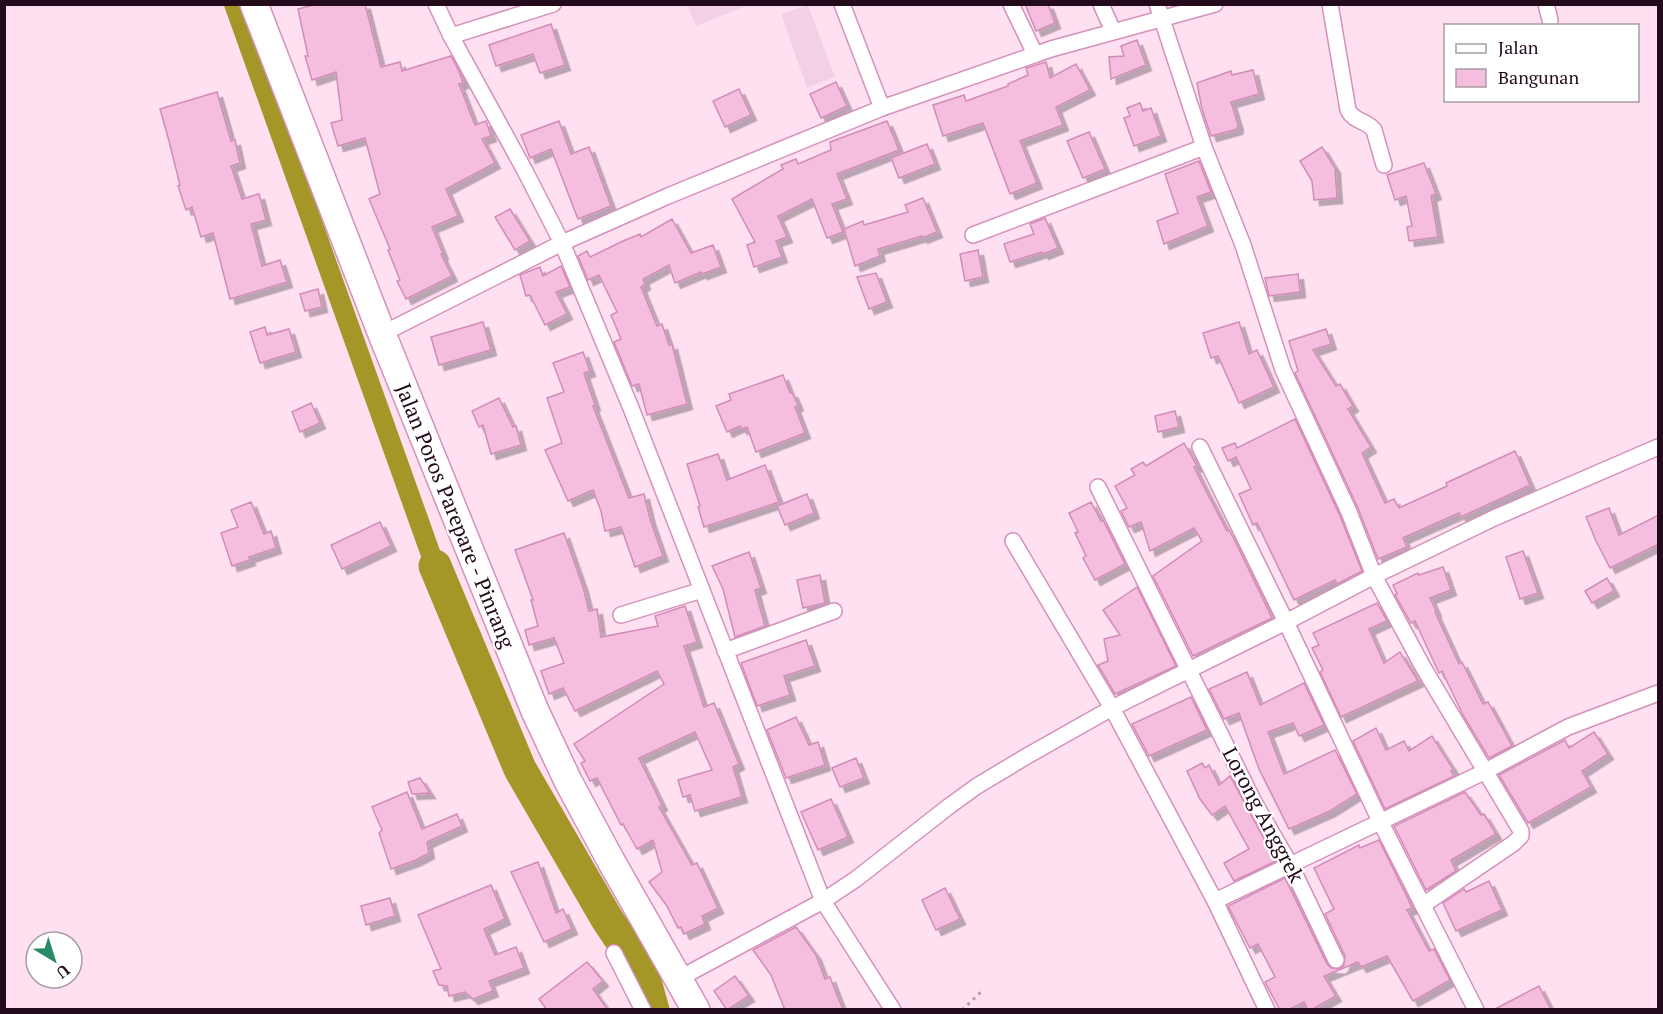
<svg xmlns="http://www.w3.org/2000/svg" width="1663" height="1014" viewBox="0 0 1663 1014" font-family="'PT Serif',serif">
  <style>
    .built { fill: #f2d1e5 }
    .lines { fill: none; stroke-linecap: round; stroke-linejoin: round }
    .canal { stroke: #a49627; stroke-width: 20 }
    .river { stroke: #a49627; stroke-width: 33 }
    .building { fill: #f5bedf; stroke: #d18cb7; stroke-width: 1.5; filter: url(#shadow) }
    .street-casing { stroke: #d690bc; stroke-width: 18 }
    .highway-casing { stroke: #d690bc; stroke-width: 30 }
    .path { stroke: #b69aab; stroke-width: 3; stroke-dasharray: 3 4.5; stroke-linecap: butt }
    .street { stroke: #fff; stroke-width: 15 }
    .highway { stroke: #fff; stroke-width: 27 }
    .labels { text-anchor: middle; stroke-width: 4.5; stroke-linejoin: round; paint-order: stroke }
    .street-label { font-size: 21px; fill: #240b1c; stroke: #fff }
  </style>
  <defs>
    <filter id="shadow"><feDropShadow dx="5.5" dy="5.5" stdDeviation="0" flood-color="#0004"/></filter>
  </defs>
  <rect width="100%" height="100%" fill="#fee0f1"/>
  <!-- built -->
  <g class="built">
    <path d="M687 5H748L696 26Z"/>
    <path d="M808 5 835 77 807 88 781 14Z"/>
  </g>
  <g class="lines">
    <!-- canal -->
    <path class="canal" d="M234 4 435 566"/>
    <!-- river -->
    <path class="river" d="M435 566 520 769 607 919 642 971 653 1010"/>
  </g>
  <!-- building -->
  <g class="building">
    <path d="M317 4H365L381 67 400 62 402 71 451 56 459 71 463 83 459 84 475 125 486 121 491 136 482 139 495 163 446 189 458 216 432 227 443 254H441L452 276 406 299 397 281 400 280 388 250 390 249 369 199 380 194 365 138 338 146 331 123 342 120 336 72 312 80 305 56H308L298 9Z"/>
    <path d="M1025 4H1048L1055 23 1036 31Z"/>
    <path d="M551 24 565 65 540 73 533 54 496 66 489 45Z"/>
    <path d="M1137 40 1146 65 1111 79 1109 57 1124 56 1121 46Z"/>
    <path d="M1046 62 1050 78 1076 64 1090 90 1056 107 1063 125 1020 141 1037 183 1010 194 983 123 943 136 933 105 964 95 966 101 1008 86V84L1028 75 1026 68Z"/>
    <path d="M1253 70 1259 94 1231 102 1238 125 1237 129 1211 136 1202 109 1197 83 1231 71 1232 75Z"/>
    <path d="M836 82 847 106 821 118 810 94Z"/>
    <path d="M739 89 751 115 725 127 713 101Z"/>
    <path d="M217 92 231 141 235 140 240 163 231 166 242 199 259 194 266 220 251 224 262 266 280 260 287 282 230 299 213 233 201 237 192 207 186 210 178 186 180 185 169 141 160 109Z"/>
    <path d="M1140 103 1143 111 1151 108 1161 136 1134 146 1124 118 1130 116 1127 108Z"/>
    <path d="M559 121 571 154 589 147 611 206 578 219 551 149 530 158 521 135Z"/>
    <path d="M887 121 899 150 837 174 847 199 832 204 843 232 827 238 812 199 778 216 787 237 776 241 782 257 754 267 747 245 755 242 732 199 783 169 781 165 796 159 798 164 831 150 830 142Z"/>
    <path d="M1089 132 1105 169 1083 178 1067 141Z"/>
    <path d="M927 144 935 164 899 178 891 158Z"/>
    <path d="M1322 147 1335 168 1337 198 1314 200 1312 181 1300 161Z"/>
    <path d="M1199 161 1211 192 1197 197 1208 226 1164 244 1157 221 1178 213 1165 174Z"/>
    <path d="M1424 163 1436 194 1431 196 1438 237 1409 241 1407 227 1412 226 1406 196 1395 200 1387 175Z"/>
    <path d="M923 198 937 232 922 238V236L878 249 880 256 855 266 844 229 863 221 864 225 908 212 905 205Z"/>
    <path d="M510 209 530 241 515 250 495 217Z"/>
    <path d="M1045 218 1058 248 1043 254 1042 252 1010 262 1004 244 1034 234 1030 224Z"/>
    <path d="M672 219 691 253 713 245 721 267 702 274 701 272 675 283 669 265 643 279 645 284 641 287 657 326 662 324 669 345 672 344 687 404 647 415 639 384 632 386 614 342 621 339 611 315 617 312 599 275 588 280 578 256 587 251 590 257 623 241 640 234 641 237Z"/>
    <path d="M978 250 983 277 965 281 960 254Z"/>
    <path d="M561 266 570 287 556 292 567 314 545 325 530 295 526 296 520 275 540 267 543 276Z"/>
    <path d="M876 273 887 302 869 309 857 277Z"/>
    <path d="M1298 274 1300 292 1269 296 1265 278Z"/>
    <path d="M318 289 322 307 305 311 300 294Z"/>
    <path d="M483 322 491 350 439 365 431 337Z"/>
    <path d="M1239 322 1249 354 1257 350 1274 387 1239 403 1218 356 1211 358 1203 333Z"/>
    <path d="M265 327 267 335 289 329 296 352 260 363 250 332Z"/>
    <path d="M1326 329 1331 344 1313 350 1336 386 1340 384 1353 406 1348 409 1371 447 1362 453 1385 503 1394 499 1399 508 1447 486 1446 483 1515 451 1530 485 1461 517 1459 513 1403 538 1407 547 1378 559 1358 508 1295 373 1298 371 1289 341Z"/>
    <path d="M583 352 590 371 584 373 595 405 593 406 629 498 644 494 650 519 663 556 635 567 621 527 605 531 601 511 593 490 568 501 545 450 562 443 547 398 564 392 553 363Z"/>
    <path d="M783 375 790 393 792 392 798 405 795 407 805 433 756 452 747 427 742 429 740 426 727 432 716 406 731 400 729 394Z"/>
    <path d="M499 398 513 427 516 426 521 445 491 454 483 425 479 427 472 411Z"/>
    <path d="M311 403 320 423 300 432 292 412Z"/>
    <path d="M1175 411 1179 427 1158 432 1155 416Z"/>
    <path d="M1295 419 1340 516 1362 571 1337 584 1335 580 1294 600 1257 523 1253 525 1239 494 1251 489 1236 457 1228 461 1222 448 1235 443 1237 448Z"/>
    <path d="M1184 443 1197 466 1194 467 1205 489 1227 531 1229 530 1234 539 1272 618 1193 656 1153 576 1202 541 1194 528 1150 551 1141 522 1129 527 1121 511 1127 508 1115 486 1135 475 1131 469 1143 462 1146 466Z"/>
    <path d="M718 454 727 480 765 465 779 502 704 527 698 507 700 506 687 464Z"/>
    <path d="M807 494 814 513 785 525 777 506Z"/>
    <path d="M251 502 264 534 271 531 276 548 249 557 250 560 232 566 221 533 238 527 231 510Z"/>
    <path d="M1091 502 1101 521 1103 520 1125 564 1095 580 1083 558 1086 556 1075 533 1078 532 1069 513Z"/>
    <path d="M1609 508 1619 535 1659 515V544L1610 568 1596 541 1586 517Z"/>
    <path d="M380 522 391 546 342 569 331 545Z"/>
    <path d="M564 533 583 587 589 611 597 609 601 637 658 626 655 616 685 606 697 642 684 646 704 707 714 703 739 764 733 767 742 797 695 811 690 795 683 797 678 780 712 770 695 732 639 758 662 805 659 807 692 865 697 863 718 908 702 916 705 924 684 934 681 927 678 928 667 906 649 882 662 872 653 840 637 849 623 824 621 825 597 778 590 781 581 763 585 761 574 744 664 684 657 671 575 711 563 688 549 694 541 671 564 663 554 638 529 645 525 630 538 626 531 600H533L515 550Z"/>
    <path d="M1523 551 1538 593 1520 599 1506 557Z"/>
    <path d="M749 552 761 588 755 590 765 626 735 637 723 589 712 566Z"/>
    <path d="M1443 567 1451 590 1430 598 1436 611 1435 612 1459 664 1462 662 1483 704 1488 702 1512 746 1489 758 1463 715 1442 671 1439 673 1415 621 1411 623 1395 595 1397 594 1393 585 1418 573 1419 575Z"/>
    <path d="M820 575 825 603 803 608 797 580Z"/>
    <path d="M1607 578 1614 591 1592 603 1585 591Z"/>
    <path d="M1137 587 1176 666 1115 694 1098 665 1108 661 1104 639 1120 635 1103 610Z"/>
    <path d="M1377 603 1387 621 1369 629 1384 663 1400 652 1418 681 1341 717 1320 672 1323 670 1312 648 1319 645 1313 633Z"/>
    <path d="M806 640 815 666 784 676 790 695 757 706 741 663Z"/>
    <path d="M1247 672 1260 705 1304 683 1324 725 1299 736 1293 723 1268 732 1284 774 1335 750 1357 794 1330 811 1289 829 1259 769 1239 713 1224 719 1209 689Z"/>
    <path d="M1191 697 1207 730 1149 756 1132 724Z"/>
    <path d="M796 717 809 745 818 742 825 765 786 778 767 730Z"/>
    <path d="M1376 728 1386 750 1404 741 1409 751 1432 736 1453 769 1451 771 1454 776 1385 809 1353 741Z"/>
    <path d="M1594 732 1608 754 1582 771 1591 787 1528 823 1499 775 1565 740 1569 748Z"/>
    <path d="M856 758 864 778 840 787 832 768Z"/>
    <path d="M1202 763 1205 768 1209 765 1219 785 1230 776 1276 861 1234 881 1224 863 1249 849 1225 806 1212 815 1200 799 1187 771Z"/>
    <path d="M420 778 430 793 412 794 408 782Z"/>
    <path d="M407 792 422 829 457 814 462 826 427 842 429 853 416 860 391 869 379 833 382 830 372 807Z"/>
    <path d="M1465 792 1481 815 1484 814 1496 834 1451 860 1456 871 1426 890 1394 826Z"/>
    <path d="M831 799 848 837 818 850 801 812Z"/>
    <path d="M1379 840 1408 899 1412 908 1407 910 1429 951 1434 949 1450 980 1413 1001 1387 956 1361 967 1358 962 1324 976 1336 996 1311 1010H1308L1304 1002 1288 1010H1280L1265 982 1275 977 1258 944 1250 948 1228 906 1285 878 1327 964 1331 968 1340 969 1344 965 1345 956 1325 914 1334 909 1314 868 1359 845 1360 848Z"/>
    <path d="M538 862 556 913 563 909 572 929 544 942 511 872Z"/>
    <path d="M1489 881 1502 910 1456 931 1443 903 1464 889 1466 892Z"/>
    <path d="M491 885 505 919 484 929 495 955 516 947 524 968 489 981 493 991 473 999 465 992 449 996 447 986 439 985 433 971 441 969 418 915Z"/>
    <path d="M945 888 960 919 936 930 922 900Z"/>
    <path d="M390 898 395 916 366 925 361 906Z"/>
    <path d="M796 927 816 955 825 979 830 977 843 1010H785L771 975 753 950Z"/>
    <path d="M587 962 603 981 593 989 608 1010H547L539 999Z"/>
    <path d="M735 976 749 996 727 1010 714 991Z"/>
    <path d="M1539 986 1551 1010H1493Z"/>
  </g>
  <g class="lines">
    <!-- street casing -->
    <g class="street-casing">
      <g id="street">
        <path d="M436 4 451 36 524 169 562 243 631 408 823 901 893 1010"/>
        <path d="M842 4 882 108"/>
        <path d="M1011 4 1035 54"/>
        <path d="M1101 4 1113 31"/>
        <path d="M1330 4 1348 110C1354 122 1366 120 1374 130L1384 165"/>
        <path d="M1546 4 1550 20"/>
        <path d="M451 36 553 4"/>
        <path d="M973 235 1204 147"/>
        <path d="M382 334 562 243 668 196 882 108 1051 49 1215 4"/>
        <path d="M1200 447 1286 622 1380 821 1476 1010"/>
        <path d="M1098 487 1254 802 1291 866 1336 960"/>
        <path d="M1013 541 1112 708 1215 901 1267 1010"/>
        <path d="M621 615 702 590"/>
        <path d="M725 651 834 611"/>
        <path d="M1215 901 1484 772 1568 727 1658 693"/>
        <path d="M1423 905 1514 843 1521 836V831L1423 667 1374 576 1494 518 1658 447"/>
        <path d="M614 953 643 1010"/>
        <path d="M680 978 823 901 856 879 948 807 977 786 1027 756 1112 708 1286 622 1374 576 1349 512 1283 370 1243 245 1204 147 1157 4"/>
      </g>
    </g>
    <!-- highway casing -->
    <g class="highway-casing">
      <path id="highway" d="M254 4 382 334 535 711 568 781 611 861 696 1010"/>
    </g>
    <!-- path -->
    <path class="path" d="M962 1010 981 992"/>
    <!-- street -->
    <use href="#street" class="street"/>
    <!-- highway -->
    <use href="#highway" class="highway"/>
  </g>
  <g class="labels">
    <!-- street labels -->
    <g class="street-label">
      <text transform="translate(455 516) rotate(68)" y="7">Jalan Poros Parepare - Pinrang</text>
      <text transform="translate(1263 815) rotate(62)" y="7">Lorong Anggrek</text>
    </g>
  </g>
  <!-- border -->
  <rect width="1663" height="1014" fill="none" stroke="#240b1c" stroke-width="12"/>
  <!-- legend -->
  <rect x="1444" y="24" width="195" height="78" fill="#ffffff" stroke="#a79da4" stroke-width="1.5"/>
  <rect x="1456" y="44" width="30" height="9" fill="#ffffff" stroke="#a79da4" stroke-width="1.5"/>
  <text x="1498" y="54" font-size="18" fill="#240b1c">Jalan</text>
  <rect x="1456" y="69" width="30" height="18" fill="#f5bedf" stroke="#a79da4" stroke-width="1.5"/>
  <text x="1498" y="84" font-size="18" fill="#240b1c">Bangunan</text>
  <!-- north arrow -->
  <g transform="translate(54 960) rotate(142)"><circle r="28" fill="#ffffff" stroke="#a79da4" stroke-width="1.5"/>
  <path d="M0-4.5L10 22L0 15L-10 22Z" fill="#288962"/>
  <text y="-9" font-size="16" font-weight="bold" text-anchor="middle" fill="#240b1c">U</text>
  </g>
</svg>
